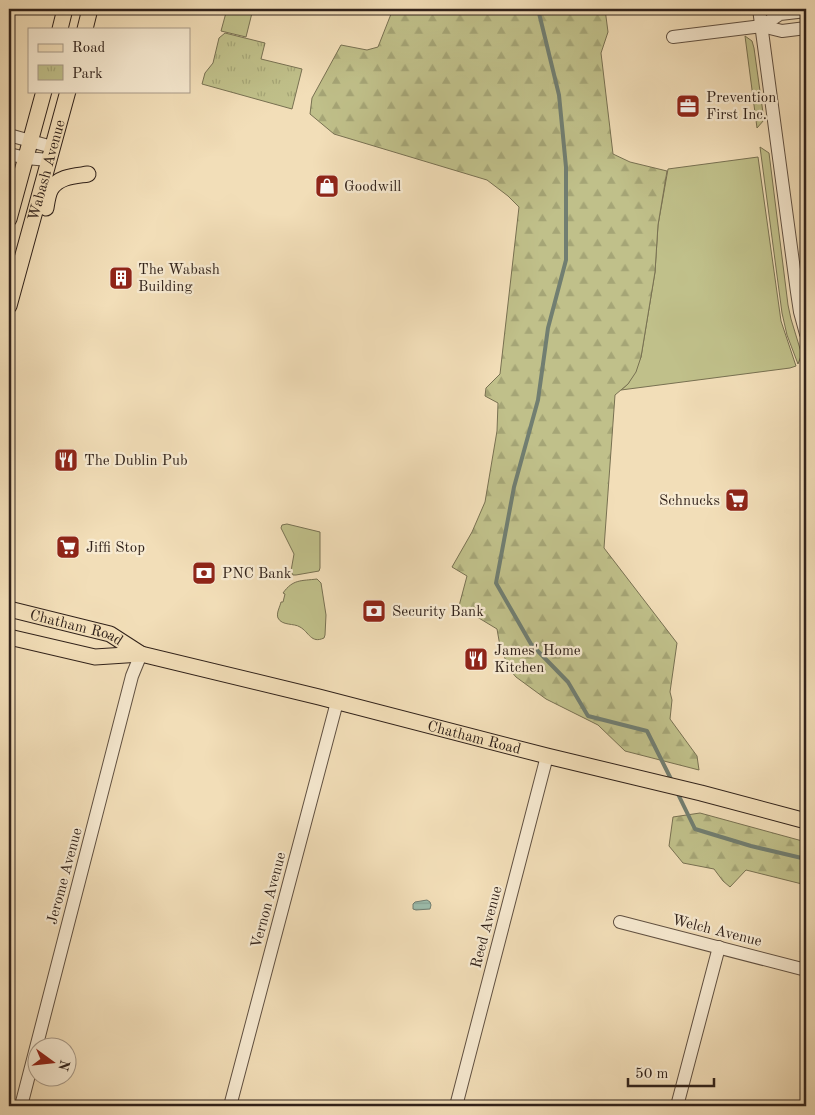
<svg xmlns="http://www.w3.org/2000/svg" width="815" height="1115" viewBox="0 0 815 1115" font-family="'Old Standard TT',serif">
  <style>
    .green { fill: #c0c08a; stroke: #787152 }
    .forest { fill: url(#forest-firs); stroke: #787152 }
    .park { fill: url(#park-tufts); stroke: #787152 }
    .water { fill: url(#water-rules); stroke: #717e71 }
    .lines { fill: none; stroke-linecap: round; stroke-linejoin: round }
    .stream { stroke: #717e71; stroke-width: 4 }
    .minor-casing { stroke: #615142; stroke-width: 14 }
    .major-casing { stroke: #31221a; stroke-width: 17 }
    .minor { stroke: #f7ead1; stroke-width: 12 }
    .major { stroke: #f2deb8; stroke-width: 15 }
    .labels { text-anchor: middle; stroke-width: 4.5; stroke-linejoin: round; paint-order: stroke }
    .poi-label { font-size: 15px; fill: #31221a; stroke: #f7ead1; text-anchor: start }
    .street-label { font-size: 15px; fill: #31221a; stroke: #f7ead1 }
  </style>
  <defs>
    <pattern id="forest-firs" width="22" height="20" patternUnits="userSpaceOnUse" patternTransform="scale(1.25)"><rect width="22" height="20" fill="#c0c08a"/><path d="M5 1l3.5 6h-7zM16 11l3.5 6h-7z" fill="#a5a576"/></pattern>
    <pattern id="park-tufts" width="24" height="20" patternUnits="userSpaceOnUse" patternTransform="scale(1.25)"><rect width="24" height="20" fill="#c0c08a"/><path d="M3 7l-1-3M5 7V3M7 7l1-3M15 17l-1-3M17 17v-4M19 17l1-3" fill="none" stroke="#a5a576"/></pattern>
    <pattern id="water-rules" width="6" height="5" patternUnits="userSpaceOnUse" patternTransform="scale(1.25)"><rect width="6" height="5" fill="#9cbcab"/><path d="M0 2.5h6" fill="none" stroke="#87a193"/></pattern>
  </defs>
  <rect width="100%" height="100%" fill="#f2deb8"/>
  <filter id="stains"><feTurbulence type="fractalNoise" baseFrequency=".004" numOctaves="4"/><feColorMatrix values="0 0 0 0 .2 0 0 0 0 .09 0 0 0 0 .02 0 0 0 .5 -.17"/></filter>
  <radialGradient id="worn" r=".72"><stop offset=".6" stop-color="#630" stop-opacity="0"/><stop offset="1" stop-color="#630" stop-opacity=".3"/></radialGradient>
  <!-- green -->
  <g class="green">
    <path d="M227 9H253L246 37 221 31Z"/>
    <path d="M745 36 752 41 754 48 764 120 757 128Z"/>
    <path d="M760 147 769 153 788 305 791 319 801 352V356L798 364 787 335 782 313Z"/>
    <path d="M758 157 781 321 796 366 790 368 621 390 628 384 641 357 655 272 658 225 668 169Z"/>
    <path d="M287 524 320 532V568L319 571 296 575H293L291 571 294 554 281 528 282 525Z"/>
    <path d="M317 579 321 583 326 615 325 635 324 638C311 644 309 632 300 627 294 623 282 626 278 618 276 613 280 607 281 602H283L285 594 283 593C293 579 301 581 317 579Z"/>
  </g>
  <!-- forest -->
  <g class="forest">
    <path d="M393 9H605L608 32 601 53 613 154 630 162 667 171 658 225 655 272 641 357 636 372 628 384 615 395 604 548 677 643 670 692 672 700 670 719 697 756 699 770 625 751 598 725 546 699 516 677 509 669 500 646 497 629 459 606 467 576 452 567 472 532 485 502 497 431 498 403 485 396 486 388 500 374 519 207 508 196 487 180 334 134 310 114 312 98 341 45 367 50 378 47Z"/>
    <path d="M700 813 806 842V889V885L746 870 730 887 723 881 714 869 683 863 669 846 673 817Z"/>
  </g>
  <!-- park -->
  <path class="park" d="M225 33 265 43 261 59 302 69 292 109 202 84 205 73 213 63 219 38Z"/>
  <!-- water -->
  <path class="water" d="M427 900 430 902 431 905 430 909 416 910 413 909V904L415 902Z"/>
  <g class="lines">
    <!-- stream -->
    <g class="stream">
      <path d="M538 9 559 95 566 167V260L548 328 538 400 514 487 496 583 531 644 568 682 588 716 647 731 672 781"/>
      <path d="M677 792 695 829 751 846 806 859"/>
    </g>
    <!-- minor casing -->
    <g class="minor-casing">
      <g id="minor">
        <path d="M759 9 797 292 800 312 806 334"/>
        <path d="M762 26 780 14 806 11"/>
        <path d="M673 37 762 26 782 31 806 28"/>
        <path d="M9 135 52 147"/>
        <path d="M9 154 26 158 49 160"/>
        <path d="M620 922 806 970"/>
        <path d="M21 1106 132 676 141 654"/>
        <path d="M230 1106 337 702"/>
        <path d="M456 1106 547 756"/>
        <path d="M677 1106 719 947"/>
      </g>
    </g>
    <!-- major casing -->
    <g class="major-casing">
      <g id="major">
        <path d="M60 29 65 9"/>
        <path d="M85 29 90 9"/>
        <path d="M46 208C47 202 48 194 51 189 59 176 76 176 88 174"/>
        <path d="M9 219 44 91"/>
        <path id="s1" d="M9 306 68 91"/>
        <path id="s2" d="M9 609 110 634 141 654"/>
        <path id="s3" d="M9 637 95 657 141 654 319 697 547 756 701 793 806 821"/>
      </g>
    </g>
    <!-- minor -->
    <use href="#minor" class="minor"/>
    <!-- major -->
    <use href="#major" class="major"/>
  </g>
  <!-- icons -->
  <defs>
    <g id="office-square" transform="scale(1.25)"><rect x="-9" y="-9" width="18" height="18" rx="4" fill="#8f2418" stroke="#f7ead1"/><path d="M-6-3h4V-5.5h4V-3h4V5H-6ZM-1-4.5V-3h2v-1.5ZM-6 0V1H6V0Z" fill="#fff"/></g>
    <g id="shop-square" transform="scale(1.25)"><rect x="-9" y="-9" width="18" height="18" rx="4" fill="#8f2418" stroke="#f7ead1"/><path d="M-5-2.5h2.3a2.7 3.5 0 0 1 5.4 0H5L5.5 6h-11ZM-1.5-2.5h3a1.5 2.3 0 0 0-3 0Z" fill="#fff"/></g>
    <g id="building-square" transform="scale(1.25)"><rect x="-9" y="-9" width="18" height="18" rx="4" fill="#8f2418" stroke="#f7ead1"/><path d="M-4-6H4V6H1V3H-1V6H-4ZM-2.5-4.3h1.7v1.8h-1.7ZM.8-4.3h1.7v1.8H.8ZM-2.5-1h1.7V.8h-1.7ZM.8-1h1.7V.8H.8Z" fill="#fff"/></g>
    <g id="restaurant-square" transform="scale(1.25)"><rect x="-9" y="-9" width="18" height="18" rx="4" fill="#8f2418" stroke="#f7ead1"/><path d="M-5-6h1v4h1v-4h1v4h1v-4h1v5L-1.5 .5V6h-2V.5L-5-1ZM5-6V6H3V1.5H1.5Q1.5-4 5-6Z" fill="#fff"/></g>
    <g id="supermarket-square" transform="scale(1.25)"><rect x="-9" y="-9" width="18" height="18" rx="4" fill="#8f2418" stroke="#f7ead1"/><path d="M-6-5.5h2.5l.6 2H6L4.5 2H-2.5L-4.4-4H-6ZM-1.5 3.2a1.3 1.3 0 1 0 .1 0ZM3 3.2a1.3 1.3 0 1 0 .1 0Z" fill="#fff"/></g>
    <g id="bank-square" transform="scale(1.25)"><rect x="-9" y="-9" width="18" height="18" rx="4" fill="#8f2418" stroke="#f7ead1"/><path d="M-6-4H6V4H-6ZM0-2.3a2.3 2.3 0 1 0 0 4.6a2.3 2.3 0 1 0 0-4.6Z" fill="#fff"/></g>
  </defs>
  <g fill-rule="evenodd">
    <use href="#office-square" x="688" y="106"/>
    <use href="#shop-square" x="327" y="186"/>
    <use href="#building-square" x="121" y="278"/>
    <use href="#restaurant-square" x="66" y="460"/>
    <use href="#supermarket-square" x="737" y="500"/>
    <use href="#supermarket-square" x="68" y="547"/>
    <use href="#bank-square" x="204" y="573"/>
    <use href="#bank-square" x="374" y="611"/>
    <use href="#restaurant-square" x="476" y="659"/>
  </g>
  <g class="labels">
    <!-- poi labels -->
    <g class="poi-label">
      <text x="706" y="102">Prevention<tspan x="706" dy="17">First Inc.</tspan></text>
      <text x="344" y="191">Goodwill</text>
      <text x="138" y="274">The Wabash<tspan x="138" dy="17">Building</tspan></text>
      <text x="84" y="465">The Dublin Pub</text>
      <text x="720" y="505" text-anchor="end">Schnucks</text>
      <text x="86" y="552">Jiffi Stop</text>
      <text x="222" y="578">PNC Bank</text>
      <text x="392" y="616">Security Bank</text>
      <text x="494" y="655">James' Home<tspan x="494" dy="17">Kitchen</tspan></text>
    </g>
    <!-- street labels -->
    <g class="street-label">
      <text dy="5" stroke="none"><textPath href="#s1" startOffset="141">Wabash Avenue</textPath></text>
      <text dy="5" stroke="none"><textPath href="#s2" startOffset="70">Chatham Road</textPath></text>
      <text dy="5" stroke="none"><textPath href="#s3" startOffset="478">Chatham Road</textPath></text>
      <text transform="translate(64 876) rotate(-75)" y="5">Jerome Avenue</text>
      <text transform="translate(268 900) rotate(-75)" y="5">Vernon Avenue</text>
      <text transform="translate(486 927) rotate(-75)" y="5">Reed Avenue</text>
      <text transform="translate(717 930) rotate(14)" y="5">Welch Avenue</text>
    </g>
  </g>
  <!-- margin -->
  <rect width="815" height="1115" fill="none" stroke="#f2deb8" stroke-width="30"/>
  <rect x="10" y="10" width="795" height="1095" fill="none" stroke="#31221a" stroke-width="2.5"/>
  <rect x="15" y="15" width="785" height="1085" fill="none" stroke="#31221a"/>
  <!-- legend -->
  <rect x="28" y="28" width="162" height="65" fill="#f7ead1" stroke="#a89a88"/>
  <rect x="38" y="44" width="25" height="8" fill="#f2deb8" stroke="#a89a88"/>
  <text x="72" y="52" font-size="15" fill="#31221a">Road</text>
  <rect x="38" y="65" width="25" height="15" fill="url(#park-tufts)" stroke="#a89a88"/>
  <text x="72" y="78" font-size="15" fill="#31221a">Park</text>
  <!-- north arrow -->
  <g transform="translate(52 1062) rotate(105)"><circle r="24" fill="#f7ead1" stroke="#a89a88"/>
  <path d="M0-4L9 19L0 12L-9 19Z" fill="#8f2418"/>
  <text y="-8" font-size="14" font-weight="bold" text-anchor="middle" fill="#31221a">N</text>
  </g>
  <!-- scale -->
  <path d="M628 1078v8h86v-8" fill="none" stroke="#31221a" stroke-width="2.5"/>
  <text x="635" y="1078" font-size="15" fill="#31221a" stroke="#f7ead1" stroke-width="4" paint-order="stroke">50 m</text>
  <rect width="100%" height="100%" filter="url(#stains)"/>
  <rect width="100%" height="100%" fill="url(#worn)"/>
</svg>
